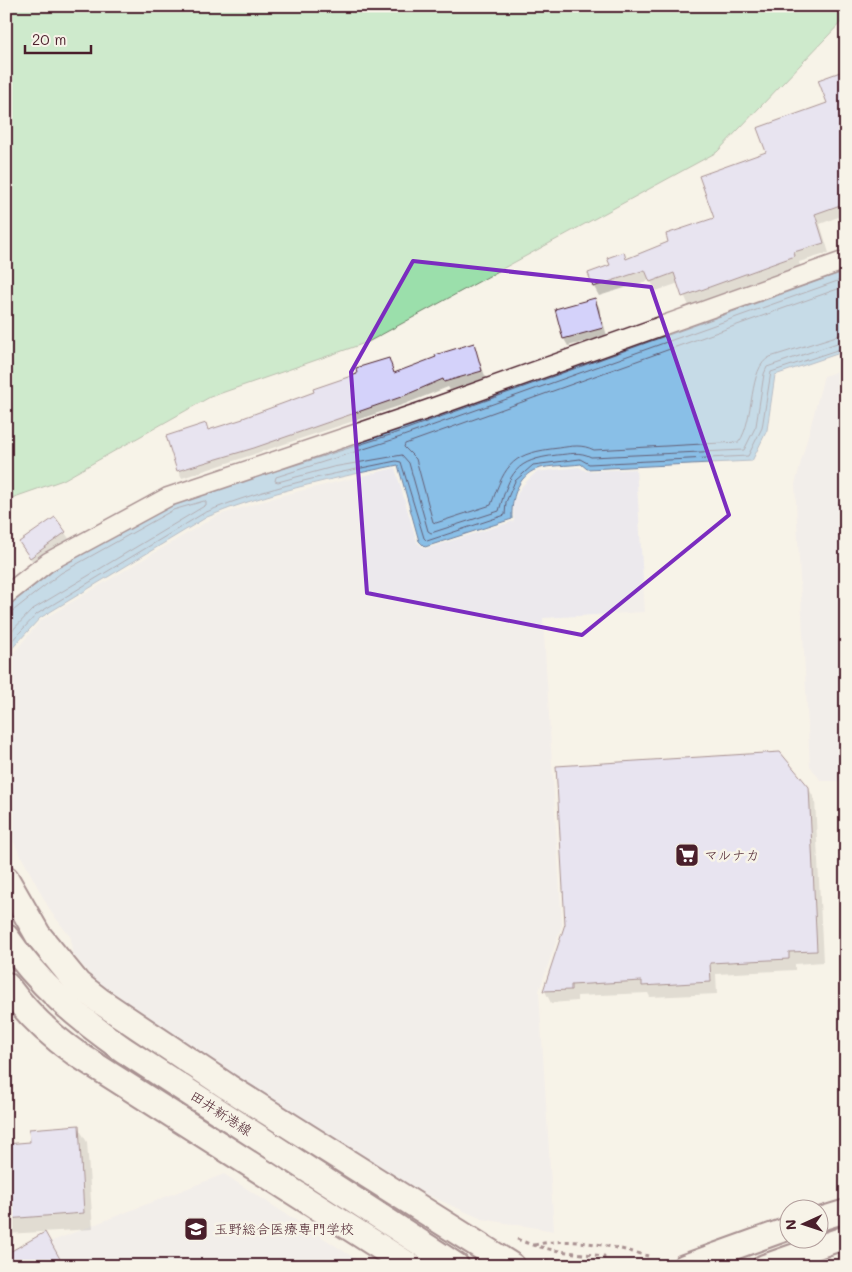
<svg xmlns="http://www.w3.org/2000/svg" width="852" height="1272" viewBox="0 0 852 1272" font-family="Mali,'Klee One',sans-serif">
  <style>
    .built { fill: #ece9ed }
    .green { fill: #9bdfab; stroke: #727f6b }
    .water { fill: #89bfe7; stroke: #707f9c }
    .shadow { fill: #0003 }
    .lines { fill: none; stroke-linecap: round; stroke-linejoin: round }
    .shore { stroke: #635f76; stroke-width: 1 }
    .building { fill: #d4d2fa; stroke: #4a1f2b }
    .minor-casing { stroke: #4a1f2b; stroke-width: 21 }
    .tertiary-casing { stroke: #4a1f2b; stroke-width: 26 }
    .secondary-casing { stroke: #4a1f2b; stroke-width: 29 }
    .path { stroke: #4a1f2b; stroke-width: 3; stroke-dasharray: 4 4; stroke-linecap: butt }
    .minor { stroke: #f7f3e8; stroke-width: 18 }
    .tertiary { stroke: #f7f3e8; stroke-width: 22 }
    .secondary { stroke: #f7f3e8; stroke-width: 25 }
    .marked { fill: none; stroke: #7b2cbf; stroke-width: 4; stroke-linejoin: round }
    .labels { text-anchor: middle; stroke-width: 5; stroke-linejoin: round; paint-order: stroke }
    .poi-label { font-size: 14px; fill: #4a1f2b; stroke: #f7f3e8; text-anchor: start }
    .street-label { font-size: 14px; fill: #4a1f2b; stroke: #f7f3e8 }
  </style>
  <rect width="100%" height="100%" fill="#f7f3e8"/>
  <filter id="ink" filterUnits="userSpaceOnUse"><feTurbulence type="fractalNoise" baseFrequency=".02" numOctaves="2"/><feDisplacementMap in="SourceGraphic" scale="10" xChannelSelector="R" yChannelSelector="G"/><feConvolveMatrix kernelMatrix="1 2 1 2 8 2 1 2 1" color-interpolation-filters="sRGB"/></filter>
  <g filter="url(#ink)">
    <!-- built -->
    <g class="built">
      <path d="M846 368V846L841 781H821L810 766 795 484 824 376Z"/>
      <path d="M579 467 586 471 636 469 645 612 543 618 562 925 539 991 554 1231 482 1219 414 1189 138 1013 92 977 72 953 71 938 51 912 6 828V662L40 621 216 516 283 495 395 468 417 542 425 549 514 521 513 503 521 487 536 472Z"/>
      <path d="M224 1174 367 1266H6V1259Z"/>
    </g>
    <!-- green -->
    <path class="green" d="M6 6H846V17L717 152 368 342 210 397 63 480 6 500Z"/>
    <!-- water -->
    <path class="water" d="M846 266V351L775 375 767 430 752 461 587 469 581 464C567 466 550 465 537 469 517 476 511 500 512 519L425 547 419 541 398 465C334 478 267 492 207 517L40 618 6 655V603L54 564 169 500Z"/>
    <!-- shadow -->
    <g class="shadow">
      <path d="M846 71V214L820 224 829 253 799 262 800 266 689 306 679 283 656 291 650 280 599 296 594 287 623 254 627 260 670 243 715 219 767 153 829 104Z"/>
      <path d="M595 299 599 307 607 336 568 346 564 339Z"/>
      <path d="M473 345 486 378 450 390 448 387 405 404 182 478 178 470 205 425 209 431 245 420 359 375 388 360 395 374Z"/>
      <path d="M55 518 70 540 35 565 25 550Z"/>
      <path d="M808 787 815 800 823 962 795 964V970L716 974 717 994 650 997 648 993 577 996V1001L551 1003 545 991 567 924Z"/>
      <path d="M78 1127 87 1142 93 1229 6 1234V1145L31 1143Z"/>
    </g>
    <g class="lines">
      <!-- shore -->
      <g class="shore">
        <path d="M846 278 392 440 276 477 275 481 278 482 333 467 402 455 409 463 428 531 431 533 499 511C510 472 515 460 557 455 570 454 580 451 591 457L744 450 756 426 764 374 767 367 846 340"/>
        <path d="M846 286 405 444 404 447 416 459 433 522 436 523 491 505C506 462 513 453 559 448 572 446 582 444 594 450L739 442C755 419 748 367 770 357L846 333"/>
        <path d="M283 469 390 435 846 271"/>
        <path d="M6 606 11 604 56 569"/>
        <path d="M6 612 14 610 61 573 173 510 204 501 206 502V505L33 609 6 637"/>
        <path d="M6 647 37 614 204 513C265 487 332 474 396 461L401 462 424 538 427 541 505 515 506 502 515 481 533 465 580 459 589 464 748 456 762 428 771 372 846 347"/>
      </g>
    </g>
    <!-- building -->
    <g class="building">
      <path d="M846 70V203L815 214 824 243 794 252 795 256 682 297 674 273 650 282 645 270 593 287 588 273 610 265 607 258 624 252 626 259 668 242 666 234 714 218 699 176 766 152 757 128 827 103 818 80Z"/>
      <path d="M595 298 603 328 563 339 555 309Z"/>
      <path d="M474 343 482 371 444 382 443 379 401 397 254 448 177 471 166 436 206 423 208 430 243 419V418L314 392 313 389 357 374 356 368 389 358 394 373 436 357 435 355Z"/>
      <path d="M55 517 66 532 30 558 19 542Z"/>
      <path d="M780 752 809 787 817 951 789 952V959L710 963 711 982 642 986V981L571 985V990L543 991 565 924 556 766Z"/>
      <path d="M79 1125 84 1213 6 1219V1144L30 1142 29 1129Z"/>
      <path d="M45 1232 64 1266H6V1254Z"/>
    </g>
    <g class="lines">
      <!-- minor casing -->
      <g class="minor-casing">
        <path id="minor" d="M6 595 48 562 168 497 426 410 846 260"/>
      </g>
      <!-- tertiary casing -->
      <g class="tertiary-casing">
        <g id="tertiary">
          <path d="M820 1219 846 1211"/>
          <path d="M684 1266 790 1228"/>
          <path d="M764 1266 846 1237"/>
        </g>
      </g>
      <!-- secondary casing -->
      <g class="secondary-casing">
        <g id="secondary">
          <path d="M6 879 38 935 78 984 100 1001 228 1087 512 1266"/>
          <path d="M6 937C38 984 78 1018 124 1050L456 1266"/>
          <path d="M6 985C26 1012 47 1033 74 1052L410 1266"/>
        </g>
      </g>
      <!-- path -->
      <g class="path">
        <path d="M517 1239C544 1251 574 1253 604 1256L603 1266"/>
        <path d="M534 1245C571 1236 612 1246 648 1256"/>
        <path d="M541 1266 544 1260 601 1266"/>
      </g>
      <!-- minor -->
      <use href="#minor" class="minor"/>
      <!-- tertiary -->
      <use href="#tertiary" class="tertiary"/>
      <!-- secondary -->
      <use href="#secondary" class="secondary"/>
    </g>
  </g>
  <!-- marked area -->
  <path d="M0 0H852V1272H0ZM413 261 651 287 729 515 582 635 367 593 351 372Z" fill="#f7f3e8" fill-opacity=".55" fill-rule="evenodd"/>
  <path class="marked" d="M413 261 651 287 729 515 582 635 367 593 351 372Z"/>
  <!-- icons -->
  <defs>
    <g id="supermarket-square" transform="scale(1.25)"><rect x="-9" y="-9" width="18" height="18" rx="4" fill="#4a1f2b" stroke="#f7f3e8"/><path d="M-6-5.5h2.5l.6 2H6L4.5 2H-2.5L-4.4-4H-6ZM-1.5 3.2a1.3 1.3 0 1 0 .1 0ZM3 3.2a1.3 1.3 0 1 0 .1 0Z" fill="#fff"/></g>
    <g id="university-square" transform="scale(1.25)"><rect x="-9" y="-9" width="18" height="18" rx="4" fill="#4a1f2b" stroke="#f7f3e8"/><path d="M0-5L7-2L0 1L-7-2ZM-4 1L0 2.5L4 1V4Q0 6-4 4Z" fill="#fff"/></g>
  </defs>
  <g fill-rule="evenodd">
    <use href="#supermarket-square" x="687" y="855"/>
    <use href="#university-square" x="196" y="1229"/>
  </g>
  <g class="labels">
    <!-- poi labels -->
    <g class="poi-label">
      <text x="704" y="860">マルナカ</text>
      <text x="214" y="1234">玉野総合医療専門学校</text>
    </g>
    <!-- street labels -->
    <g class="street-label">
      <text transform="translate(221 1113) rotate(33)" y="5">田井新港線</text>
    </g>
  </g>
  <!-- margin -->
  <rect width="852" height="1272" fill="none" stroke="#f7f3e8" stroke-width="25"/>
  <rect x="12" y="12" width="827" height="1247" fill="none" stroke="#4a1f2b" stroke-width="2" filter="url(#ink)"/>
  <!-- north arrow -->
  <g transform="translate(804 1224) rotate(267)"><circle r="24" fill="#f7f3e8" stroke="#b29e9c"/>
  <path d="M0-4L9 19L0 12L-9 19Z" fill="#4a1f2b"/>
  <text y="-8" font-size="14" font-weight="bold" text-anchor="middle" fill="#4a1f2b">N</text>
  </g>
  <!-- scale -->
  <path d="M25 45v8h66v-8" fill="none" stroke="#4a1f2b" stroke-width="2.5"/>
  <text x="32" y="45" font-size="15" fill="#4a1f2b" stroke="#f7f3e8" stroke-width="4" paint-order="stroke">20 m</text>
</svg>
